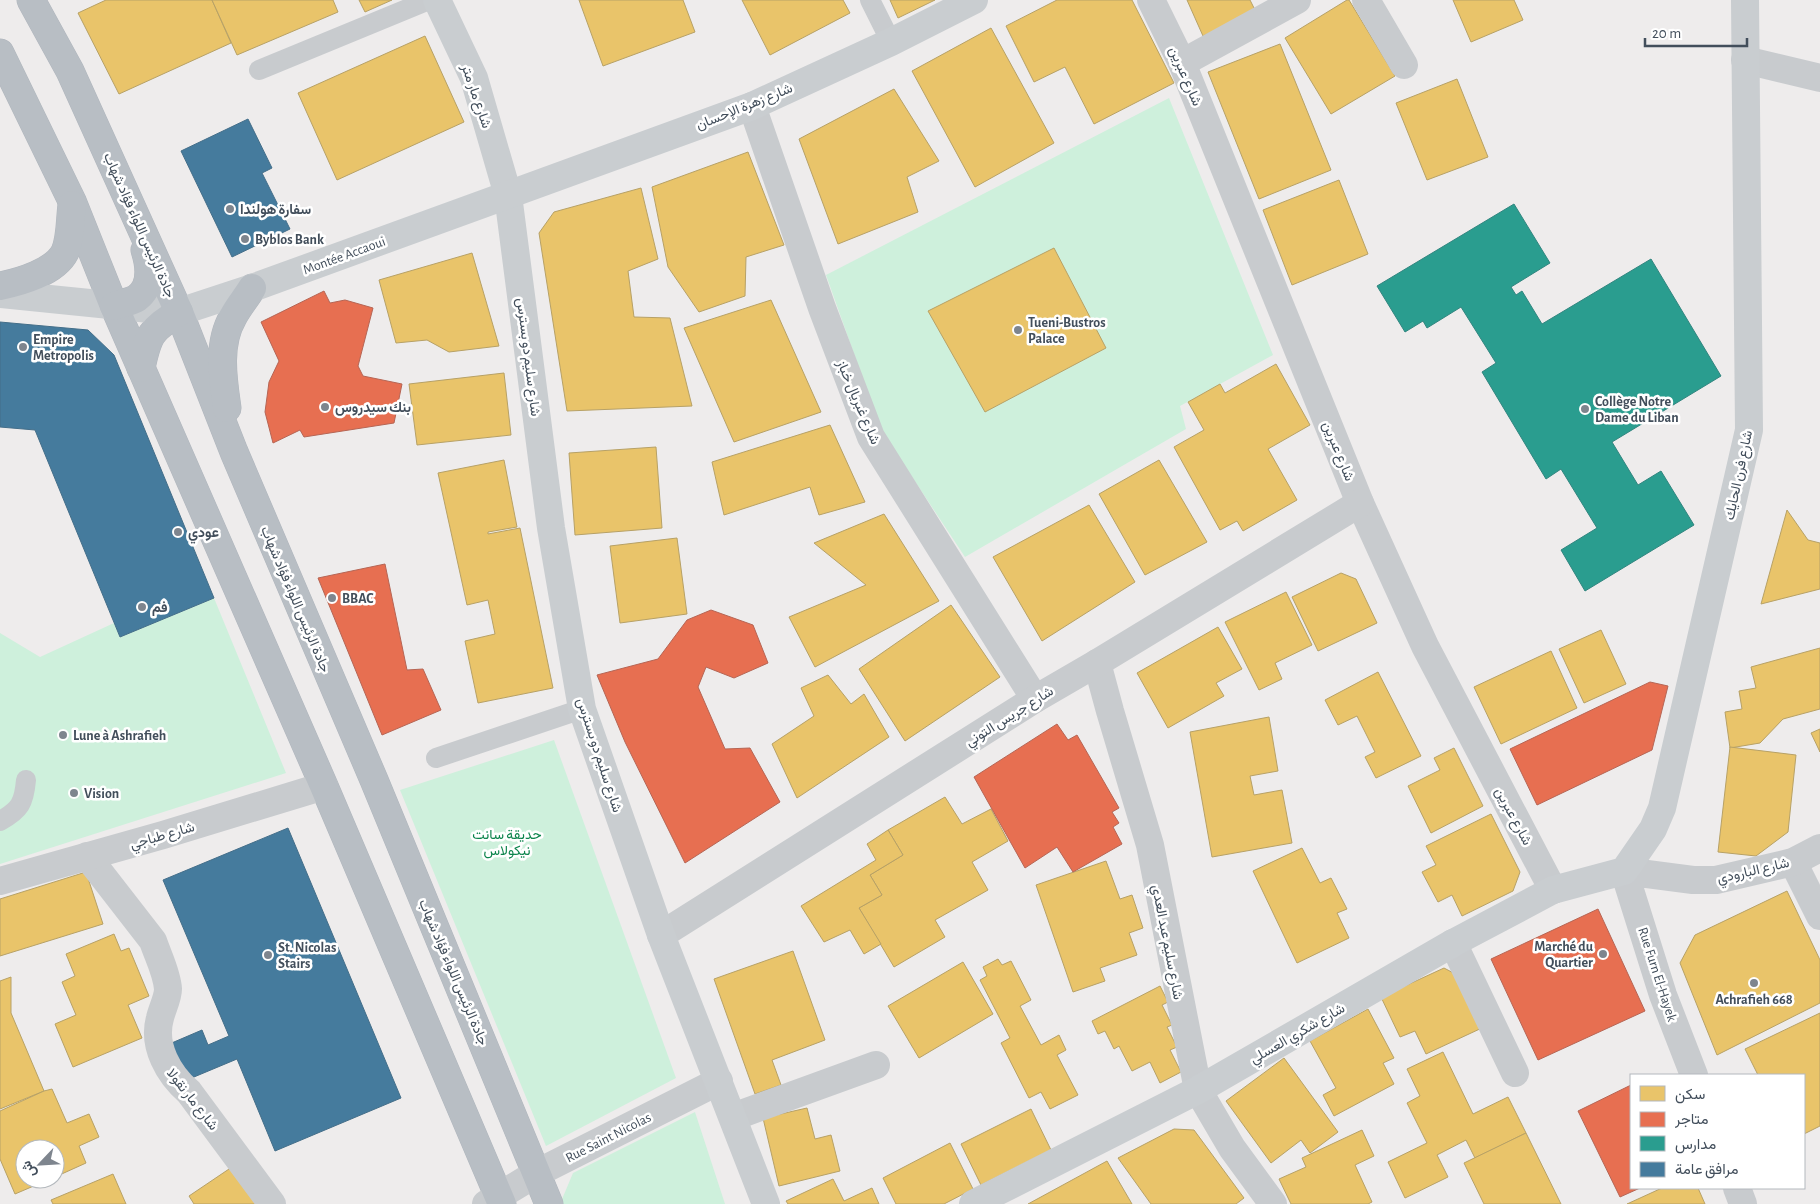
<svg xmlns="http://www.w3.org/2000/svg" width="1820" height="1204" viewBox="0 0 1820 1204" font-family="'Alegreya Sans',Vazirmatn,sans-serif">
  <style>
    .green { fill: #cef0dc }
    .homes { fill: #e9c46a; stroke: #b7a166 }
    .shops { fill: #e76f51; stroke: #b66554 }
    .schools { fill: #2a9d8f; stroke: #31857f }
    .public { fill: #457b9d; stroke: #446e89 }
    .lines { fill: none; stroke-linecap: round; stroke-linejoin: round }
    .highway-casing { stroke: #b0b6bd; stroke-width: 29 }
    .lane { stroke: #c8cbce; stroke-width: 20 }
    .street { stroke: #c8cbce; stroke-width: 28 }
    .secondary { stroke: #c9cdd0; stroke-width: 28 }
    .highway { stroke: #b8bec4; stroke-width: 28 }
    .poi-dot { fill: #7e858e; stroke: #fff; stroke-width: 2 }
    .labels { text-anchor: middle; stroke-width: 5; stroke-linejoin: round; paint-order: stroke }
    .street-label { font-size: 14px; fill: #424e5b; stroke: #fff }
    .poi-label { font-size: 14px; font-weight: bold; fill: #424e5b; stroke: #fff; text-anchor: start }
    .park-label { font-size: 14px; fill: #0c844c; stroke: #fff }
  </style>
  <rect width="100%" height="100%" fill="#eeecec"/>
  <!-- green -->
  <g class="green">
    <path d="M1169 98 1273 355 1180 406 1186 429 965 557 881 430 826 275Z"/>
    <path d="M214 598 286 773 0 864V633L40 657 114 623 120 637Z"/>
    <path d="M554 740 676 1078 546 1146 400 790Z"/>
    <path d="M695 1112 725 1204H560L573 1173Z"/>
  </g>
  <!-- homes -->
  <g class="homes">
    <path d="M106 0H212L231 43 119 94 78 13Z"/>
    <path d="M212 0H333L338 12 237 55Z"/>
    <path d="M359 0H392L365 12Z"/>
    <path d="M579 0H683L695 32 603 66Z"/>
    <path d="M742 0H843L850 13 770 55Z"/>
    <path d="M890 0H935L898 18Z"/>
    <path d="M1057 0H1132L1174 83 1094 124 1065 67 1034 82 1006 26Z"/>
    <path d="M1187 0H1250L1256 12 1203 36Z"/>
    <path d="M1347 0H1349L1395 76 1331 114 1285 38Z"/>
    <path d="M1453 0H1514L1523 20 1471 42Z"/>
    <path d="M991 28 1054 143 975 187 912 71Z"/>
    <path d="M425 36 464 122 337 180 298 93Z"/>
    <path d="M1280 44 1331 170 1259 199 1208 72Z"/>
    <path d="M1457 79 1488 157 1427 180 1396 103Z"/>
    <path d="M894 89 939 161 907 177 918 212 838 244 799 139Z"/>
    <path d="M748 152 784 245 746 257 745 296 699 312 668 267 652 187Z"/>
    <path d="M1339 180 1368 254 1292 285 1263 210Z"/>
    <path d="M641 188 658 259 628 271 634 317 670 318 692 406 567 411 539 233 554 212Z"/>
    <path d="M1054 248 1106 348 985 412 928 311Z"/>
    <path d="M472 253 499 346 449 352 427 340 396 343 379 280Z"/>
    <path d="M771 300 821 412 734 442 684 328Z"/>
    <path d="M1276 364 1310 425 1268 449 1297 500 1243 531 1237 521 1220 530 1174 447 1204 430 1188 402 1220 384 1225 393Z"/>
    <path d="M504 373 511 435 417 445 409 384Z"/>
    <path d="M830 425 865 502 819 515 810 487 724 515 712 462Z"/>
    <path d="M656 447 662 528 575 535 569 453Z"/>
    <path d="M504 460 517 527 488 532V534L520 528 553 688 478 703 465 641 495 634 488 600 467 605 438 473Z"/>
    <path d="M1159 460 1207 542 1145 575 1099 494Z"/>
    <path d="M1089 505 1135 582 1042 641 993 557Z"/>
    <path d="M1787 510 1808 540 1820 543V589L1761 604Z"/>
    <path d="M884 514 939 601 815 667 789 617 866 585 814 543Z"/>
    <path d="M677 538 687 614 620 623 610 546Z"/>
    <path d="M1341 573 1356 579 1377 623 1318 651 1292 597Z"/>
    <path d="M1286 592 1312 645 1275 663 1282 679 1259 690 1225 622Z"/>
    <path d="M951 605 1000 677 905 741 859 669Z"/>
    <path d="M1218 627 1242 669 1216 683 1224 696 1168 728 1137 673Z"/>
    <path d="M1601 630 1626 684 1584 703 1559 649Z"/>
    <path d="M1820 648V709L1783 719 1760 743 1730 748 1725 712 1742 709 1739 691 1756 688 1751 667Z"/>
    <path d="M1551 651 1577 708 1501 744 1474 687Z"/>
    <path d="M1378 672 1421 756 1376 778 1365 757 1375 752 1357 716 1338 725 1325 700Z"/>
    <path d="M828 675 851 704 864 694 889 737 797 798 772 744 814 716 801 688Z"/>
    <path d="M1269 717 1278 771 1250 776 1254 795 1282 790 1292 843 1212 857 1190 732Z"/>
    <path d="M1820 729V752L1811 733Z"/>
    <path d="M1730 747 1796 755 1788 832 1756 856 1718 852Z"/>
    <path d="M1454 748 1483 806 1431 833 1408 786 1440 770 1434 758Z"/>
    <path d="M945 797 962 824 991 809 1008 841 972 862 988 890 935 920 945 937 894 967 859 908 882 895 870 875 903 855 888 830Z"/>
    <path d="M1491 814 1520 872 1513 891 1462 916 1452 895 1438 902 1422 872 1436 865 1426 846Z"/>
    <path d="M888 830 903 855 870 875 882 895 859 908 881 944 864 954 850 930 824 942 801 906 876 860 867 844Z"/>
    <path d="M1302 848 1320 883 1331 878 1347 909 1337 913 1349 938 1297 963 1253 871Z"/>
    <path d="M1106 861 1120 899 1132 895 1143 928 1129 933 1137 955 1100 968 1105 981 1073 992 1036 885Z"/>
    <path d="M86 872 103 924 0 956V899Z"/>
    <path d="M1787 891 1820 960V1003L1717 1055 1680 963 1695 935Z"/>
    <path d="M114 934 121 951 129 948 149 996 128 1005 142 1038 73 1067 55 1024 76 1015 62 982 75 976 66 954Z"/>
    <path d="M793 951 825 1040 772 1060 781 1085 755 1094 714 979Z"/>
    <path d="M998 959 1002 965 1011 961 1031 1000 1020 1006 1041 1045 1059 1035 1066 1050 1057 1055 1078 1095 1050 1109 1041 1092 1029 1098 1001 1043 1010 1038 980 980 987 976 983 967Z"/>
    <path d="M963 962 993 1014 919 1058 888 1006Z"/>
    <path d="M1444 968 1461 977 1484 1027 1426 1054 1415 1031 1400 1037 1381 997Z"/>
    <path d="M11 977V1013L44 1091 0 1109V981Z"/>
    <path d="M1160 986 1168 1002 1162 1005 1172 1025 1167 1027 1177 1047 1170 1050 1181 1072 1160 1083 1150 1062 1132 1071 1119 1046 1114 1049 1105 1031 1098 1034 1092 1021Z"/>
    <path d="M1368 1009 1394 1058 1383 1063 1394 1084 1334 1116 1323 1095 1336 1088 1310 1041Z"/>
    <path d="M1820 1013V1126L1804 1134V1075H1758L1745 1049Z"/>
    <path d="M1443 1052 1473 1114 1508 1097 1526 1133 1475 1158 1466 1140 1437 1155 1448 1177 1405 1198 1388 1162 1427 1143 1407 1103 1420 1096 1407 1069Z"/>
    <path d="M1284 1058 1338 1132 1310 1153 1301 1140 1271 1163 1226 1101Z"/>
    <path d="M52 1089 67 1123 89 1114 99 1137 79 1146 86 1163 55 1177V1149H25V1179H50L15 1194 0 1159V1111L44 1091Z"/>
    <path d="M807 1108 815 1139 831 1135 840 1171 779 1186 763 1118Z"/>
    <path d="M1031 1109 1051 1150 981 1185 961 1144Z"/>
    <path d="M1174 1129 1194 1130 1244 1198 1236 1204H1151L1118 1158Z"/>
    <path d="M1362 1130 1374 1156 1355 1165 1372 1202 1368 1204H1291L1279 1179 1306 1167 1302 1158Z"/>
    <path d="M1526 1133 1561 1204H1484L1464 1163Z"/>
    <path d="M950 1143 973 1189 944 1204H896L883 1178Z"/>
    <path d="M1107 1161 1132 1204H1028Z"/>
    <path d="M232 1167 256 1204H194L189 1196Z"/>
    <path d="M113 1174 126 1204H53L51 1200Z"/>
    <path d="M833 1179 844 1201 872 1188 879 1204H788L786 1201Z"/>
    <path d="M1662 1188H1698L1705 1204H1627Z"/>
  </g>
  <!-- shops -->
  <g class="shops">
    <path d="M324 291 330 303 345 300 373 308 358 366 363 376 402 384 394 423 304 437 300 430 273 443 265 412 269 382 279 361 261 322Z"/>
    <path d="M385 564 407 670 423 669 441 710 382 735 318 578Z"/>
    <path d="M711 610 753 625 768 663 734 678 706 667 698 687 725 749 750 748 780 802 685 863 625 742 597 675 658 659 687 620Z"/>
    <path d="M1650 682 1668 686 1652 750 1537 805 1510 749Z"/>
    <path d="M1057 724 1068 740 1077 735 1119 808 1112 812 1119 823 1113 827 1122 844 1073 872 1057 847 1025 868 974 777Z"/>
    <path d="M1598 909 1645 1011 1538 1060 1491 959Z"/>
    <path d="M1631 1085V1188H1640L1620 1197 1578 1111Z"/>
  </g>
  <!-- schools -->
  <path class="schools" d="M1514 204 1550 263 1511 287 1516 295 1522 291 1542 324 1651 259 1721 376 1612 442 1638 485 1661 471 1694 525 1585 591 1561 550 1597 528 1561 469 1546 479 1482 372 1496 363 1461 307 1427 328 1423 321 1405 332 1377 286Z"/>
  <!-- public -->
  <g class="public">
    <path d="M248 119 272 168 262 173 290 229 232 257 181 151Z"/>
    <path d="M0 322 88 330 114 355 214 598 120 637 35 430 0 427Z"/>
    <path d="M288 828 401 1098 275 1151 237 1059 182 1082 167 1045 202 1030 208 1045 229 1036 163 880Z"/>
  </g>
  <g class="lines">
    <!-- highway casing -->
    <g class="highway-casing">
      <g id="highway">
        <path d="M31 0 70 71 179 312 234 452 374 780 549 1204"/>
        <path d="M0 53 72 201 114 306 324 786 502 1204"/>
        <path d="M0 286C20 282 55 272 65 252 71 238 70 219 72 205"/>
        <path d="M114 306C121 303 131 302 137 298 152 287 150 266 145 250"/>
        <path d="M141 368C148 334 151 330 179 312"/>
        <path d="M227 408C223 380 217 344 233 317 238 307 246 298 252 288"/>
      </g>
    </g>
    <!-- lane -->
    <g class="lane">
      <path d="M870 0 891 42"/>
      <path d="M259 70 429 0"/>
      <path d="M436 758 582 709"/>
      <path d="M0 821C20 810 24 803 26 780"/>
    </g>
    <!-- street -->
    <g class="street">
      <path d="M1151 0 1182 63 1360 503 1425 646 1553 890"/>
      <path d="M1366 0 1404 65"/>
      <path d="M1745 60 1820 78"/>
      <path d="M1182 63 1297 0"/>
      <path d="M752 106 822 308 871 437 1035 699"/>
      <path d="M1097 663 1110 711 1150 845 1198 1090 1232 1148 1273 1204"/>
      <path d="M87 856 153 941C158 956 167 973 168 989 168 998 162 1009 160 1018 152 1046 169 1075 189 1092L272 1204"/>
      <path d="M1793 862 1820 916"/>
      <path d="M0 881 163 835 324 786"/>
      <path d="M661 935 1035 699 1097 663 1360 503"/>
      <path d="M1453 943 1515 1073"/>
      <path d="M1694 1075 1663 995 1624 871 1693 880H1716L1793 862 1820 848"/>
      <path d="M733 1117 876 1065"/>
      <path d="M1737 1188 1743 1204"/>
      <path d="M486 1204 537 1173 719 1081"/>
    </g>
    <!-- secondary -->
    <g class="secondary">
      <path d="M437 0 474 78 508 195 551 528 582 709 661 935 766 1204"/>
      <path d="M0 294 179 312 252 288 752 106 891 42 974 0"/>
      <path d="M973 1204 1198 1090 1453 943 1553 890 1624 871 1653 829 1662 808 1749 430 1745 0"/>
    </g>
    <!-- highway -->
    <use href="#highway" class="highway"/>
  </g>
  <!-- markers -->
  <g class="poi-dot">
    <circle cx="230" cy="209" r="5"/>
    <circle cx="245" cy="239" r="5"/>
    <circle cx="1018" cy="330" r="5"/>
    <circle cx="23" cy="347" r="5"/>
    <circle cx="325" cy="407" r="5"/>
    <circle cx="1585" cy="409" r="5"/>
    <circle cx="178" cy="532" r="5"/>
    <circle cx="332" cy="598" r="5"/>
    <circle cx="142" cy="607" r="5"/>
    <circle cx="63" cy="735" r="5"/>
    <circle cx="74" cy="793" r="5"/>
    <circle cx="1603" cy="954" r="5"/>
    <circle cx="268" cy="955" r="5"/>
    <circle cx="1754" cy="983" r="5"/>
  </g>
  <g class="labels">
    <!-- street labels -->
    <g class="street-label">
      <text transform="translate(1186 76) rotate(67)" y="5">شارع عبرين</text>
      <text transform="translate(477 96) rotate(71)" y="5">شارع مار متر</text>
      <text transform="translate(744 106) rotate(-22)" y="5">شارع زهرة الإحسان</text>
      <text transform="translate(140 225) rotate(66)" y="5">جادة الرئيس اللواء فؤاد شهاب</text>
      <text transform="translate(344 255) rotate(-20)" y="5">Montée Accaoui</text>
      <text transform="translate(529 357) rotate(83)" y="5">شارع سليم دو بسترس</text>
      <text transform="translate(859 402) rotate(67)" y="5">شارع غبريال خباز</text>
      <text transform="translate(1339 451) rotate(68)" y="5">شارع عبرين</text>
      <text transform="translate(1738 475) rotate(-78)" y="5">شارع فرن الحايك</text>
      <text transform="translate(296 599) rotate(67)" y="5">جادة الرئيس اللواء فؤاد شهاب</text>
      <text transform="translate(1009 716) rotate(-32)" y="5">شارع جريس التوني</text>
      <text transform="translate(600 755) rotate(72)" y="5">شارع سليم دو بسترس</text>
      <text transform="translate(1514 816) rotate(62)" y="5">شارع عبرين</text>
      <text transform="translate(162 835) rotate(-16)" y="5">شارع طباجي</text>
      <text transform="translate(1753 870) rotate(-13)" y="5">شارع البارودي</text>
      <text transform="translate(1168 942) rotate(79)" y="5">شارع سليم عبد العدي</text>
      <text transform="translate(454 972) rotate(67)" y="5">جادة الرئيس اللواء فؤاد شهاب</text>
      <text transform="translate(1658 974) rotate(72)" y="5">Rue Furn El-Hayek</text>
      <text transform="translate(1297 1033) rotate(-30)" y="5">شارع شكري العسلي</text>
      <text transform="translate(193 1099) rotate(52)" y="5">شارع مار نقولا</text>
      <text transform="translate(608 1137) rotate(-27)" y="5">Rue Saint Nicolas</text>
    </g>
    <!-- poi labels -->
    <g class="poi-label">
      <text x="240" y="214">سفارة هولندا</text>
      <text x="255" y="244">Byblos Bank</text>
      <text x="1028" y="327">Tueni-Bustros<tspan x="1028" dy="16">Palace</tspan></text>
      <text x="33" y="344">Empire<tspan x="33" dy="16">Metropolis</tspan></text>
      <text x="1595" y="406">Collège Notre<tspan x="1595" dy="16">Dame du Liban</tspan></text>
      <text x="335" y="412">بنك سيدروس</text>
      <text x="188" y="537">عودي</text>
      <text x="342" y="603">BBAC</text>
      <text x="152" y="612">فم</text>
      <text x="73" y="740">Lune à Ashrafieh</text>
      <text x="84" y="798">Vision</text>
      <text x="1593" y="951" text-anchor="end">Marché du<tspan x="1593" dy="16">Quartier</tspan></text>
      <text x="278" y="952">St. Nicolas<tspan x="278" dy="16">Stairs</tspan></text>
      <text x="1754" y="1004" text-anchor="middle">Achrafieh 668</text>
    </g>
    <!-- park labels -->
    <g class="park-label">
      <text x="507" y="839">حديقة سانت<tspan x="507" dy="16">نيكولاس</tspan></text>
    </g>
  </g>
  <!-- legend -->
  <rect x="1630" y="1074" width="175" height="115" fill="#ffffff" stroke="#b3b8bd"/>
  <rect x="1640" y="1086" width="25" height="15" fill="#e9c46a" stroke="#b3b8bd"/>
  <text x="1675" y="1099" font-size="15" fill="#424e5b">سكن</text>
  <rect x="1640" y="1112" width="25" height="15" fill="#e76f51" stroke="#b3b8bd"/>
  <text x="1675" y="1124" font-size="15" fill="#424e5b">متاجر</text>
  <rect x="1640" y="1136" width="25" height="15" fill="#2a9d8f" stroke="#b3b8bd"/>
  <text x="1675" y="1149" font-size="15" fill="#424e5b">مدارس</text>
  <rect x="1640" y="1162" width="25" height="15" fill="#457b9d" stroke="#b3b8bd"/>
  <text x="1675" y="1174" font-size="15" fill="#424e5b">مرافق عامة</text>
  <!-- north arrow -->
  <g transform="translate(40 1164) rotate(245)"><circle r="24" fill="#ffffff" stroke="#b3b8bd"/>
  <path d="M0-4L9 19L0 12L-9 19Z" fill="#7e858e"/>
  <text y="-8" font-size="14" font-weight="bold" text-anchor="middle" fill="#424e5b">ش</text>
  </g>
  <!-- scale -->
  <path d="M1645 38v8h102v-8" fill="none" stroke="#424e5b" stroke-width="2.5"/>
  <text x="1652" y="38" font-size="15" fill="#424e5b" stroke="#ffffff" stroke-width="4" paint-order="stroke">20 m</text>
</svg>
